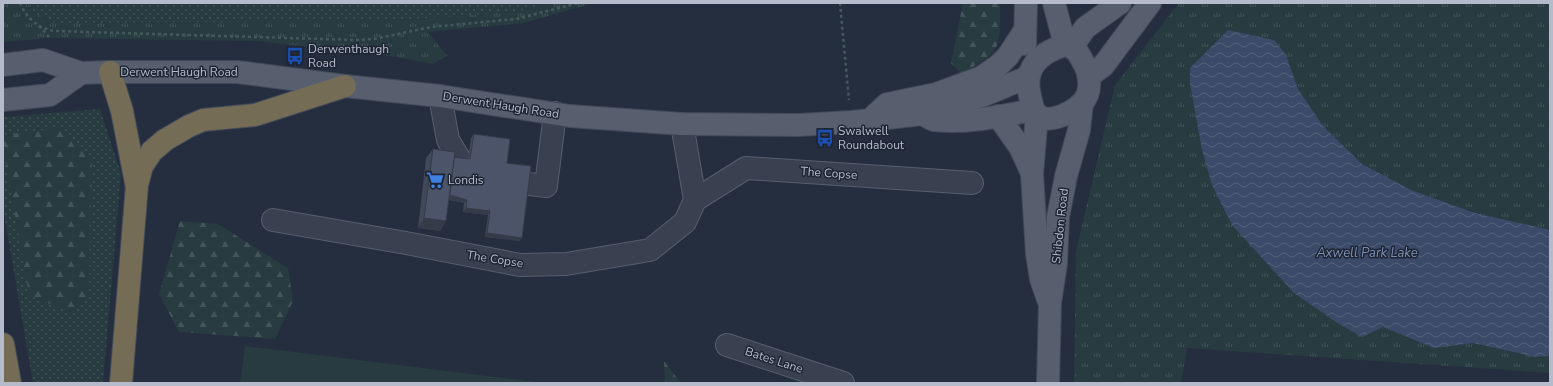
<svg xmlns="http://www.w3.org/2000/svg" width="1553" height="386" viewBox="0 0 1553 386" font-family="'Nunito Sans',sans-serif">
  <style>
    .grass { fill: url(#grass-dots) }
    .forest { fill: url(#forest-firs) }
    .park { fill: url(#park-tufts) }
    .pitch { fill: #273b40 }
    .water { fill: url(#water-waves) }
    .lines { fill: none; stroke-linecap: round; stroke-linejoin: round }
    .minor-casing { stroke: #575e6d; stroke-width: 24 }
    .major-casing { stroke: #424958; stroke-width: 24 }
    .highway-casing { stroke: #444b5a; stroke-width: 24 }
    .path { stroke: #45585d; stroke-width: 2.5; stroke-dasharray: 3 3; stroke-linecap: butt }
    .minor { stroke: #39404f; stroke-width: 22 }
    .major { stroke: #575f6f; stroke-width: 22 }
    .highway { stroke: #756c56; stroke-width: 22 }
    .wall { fill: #404859 }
    .shaded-wall { fill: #343b49 }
    .building { fill: #4b5468; stroke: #343b49 }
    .labels { text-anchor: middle; stroke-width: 3; stroke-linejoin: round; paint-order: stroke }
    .poi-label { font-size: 12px; fill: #b5bbca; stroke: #1e2534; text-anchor: start }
    .street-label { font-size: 12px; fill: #b5bbca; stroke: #1e2534 }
    .water-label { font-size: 13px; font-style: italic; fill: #7d8eb1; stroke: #1e2534 }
  </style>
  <defs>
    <pattern id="grass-dots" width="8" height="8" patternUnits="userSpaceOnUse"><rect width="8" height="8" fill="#273b40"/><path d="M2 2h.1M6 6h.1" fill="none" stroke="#44555a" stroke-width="1.8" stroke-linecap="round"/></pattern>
    <pattern id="forest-firs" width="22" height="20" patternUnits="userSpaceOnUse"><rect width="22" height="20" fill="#273b40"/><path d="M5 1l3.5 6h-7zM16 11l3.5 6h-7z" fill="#44555a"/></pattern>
    <pattern id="park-tufts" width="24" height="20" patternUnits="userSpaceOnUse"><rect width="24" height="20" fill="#273b40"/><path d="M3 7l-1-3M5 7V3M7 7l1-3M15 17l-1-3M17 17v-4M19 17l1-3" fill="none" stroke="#44555a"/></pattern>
    <pattern id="water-waves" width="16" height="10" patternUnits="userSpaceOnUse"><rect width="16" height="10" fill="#3b4a68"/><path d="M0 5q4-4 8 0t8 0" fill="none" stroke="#55627c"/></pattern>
  </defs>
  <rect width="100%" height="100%" fill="#252e3f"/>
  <!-- grass -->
  <g class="grass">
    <path d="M29 3H548L515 12 382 21 57 23C46 19 32 15 29 3Z"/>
    <path d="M100 109 121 174 103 383H33L3 208V117Z"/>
  </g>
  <!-- forest -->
  <g class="forest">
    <path d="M963 3H1000C1000 48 1003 52 961 73L951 63Z"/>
    <path d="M60 128 92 159 89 292 71 313 29 295 3 147V135Z"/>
    <path d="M180 221 218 224 288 268 293 301 275 339 179 332 159 294Z"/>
    <path d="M664 361 681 383H665Z"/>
  </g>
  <!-- park -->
  <g class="park">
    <path d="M3 3H29C32 15 46 19 57 23L382 21 515 12 548 3H594L524 23 428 32 447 56 433 64 396 57 258 41 50 38 3 42Z"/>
    <path d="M1179 3H1550V373L1187 348 1181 383H1074L1076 251 1115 85Z"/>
  </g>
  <!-- pitch -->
  <path class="pitch" d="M245 346 545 383H240Z"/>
  <!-- water -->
  <path class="water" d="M1228 30 1274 40 1286 55 1298 89 1323 126 1362 164 1411 190 1475 213 1550 230V356L1536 357 1473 343 1434 348 1383 327 1362 337 1336 322 1294 293 1232 225 1212 185 1202 150 1190 84V68Z"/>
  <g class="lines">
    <!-- minor casing -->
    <g class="minor-casing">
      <g id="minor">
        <path d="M440 96 448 140 470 177 546 186 555 113"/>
        <path d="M682 124 695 200"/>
        <path d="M273 220 406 243 520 265 566 264 650 250 685 222 695 200 746 168 972 183"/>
        <path d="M727 345 843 383"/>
      </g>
    </g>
    <!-- major casing -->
    <g class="major-casing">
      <g id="major">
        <path d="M1054 3 1065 45"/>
        <path d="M1025 44 1026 3"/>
        <path d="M1065 45C1074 47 1078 52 1082 60 1090 72 1093 92 1082 103 1072 113 1043 128 1034 111 1032 106 1031 100 1030 96 1023 68 1039 53 1065 45Z"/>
        <path d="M1072 47 1085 28 1120 3"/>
        <path d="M3 65 43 60 81 73 110 72H237L345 86 440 96 570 116 682 124 798 125 852 122 922 114 931 108 982 96 1028 77"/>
        <path d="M1089 76 1103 66 1150 3"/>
        <path d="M3 100 50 95 81 73"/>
        <path d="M923 114C926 116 930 119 934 120 966 124 1002 116 1033 110"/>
        <path d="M1037 114 1032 174 1037 254 1041 279 1048 299"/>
        <path d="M875 115 887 104 936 94 982 77 999 65 1008 56 1025 30"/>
        <path d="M998 116 1020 147 1031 171"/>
        <path d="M1048 383 1050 303 1056 263 1058 217 1066 176 1079 130 1082 103"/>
      </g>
    </g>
    <!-- highway casing -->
    <g class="highway-casing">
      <g id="highway">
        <path d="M110 72 122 111 136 183"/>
        <path d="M3 344 10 383"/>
        <path d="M121 383 137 185 142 166 152 151 165 140 189 126 203 120 255 115 345 86"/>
      </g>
    </g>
    <!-- path -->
    <g class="path">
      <path d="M20 3C26 18 39 29 55 31L355 40 374 39 431 27 516 19 578 3"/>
      <path d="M840 3 849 100"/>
      <path d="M39 26 49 37"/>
    </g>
    <!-- minor -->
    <use href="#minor" class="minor"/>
    <!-- major -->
    <use href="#major" class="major"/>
    <!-- highway -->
    <use href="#highway" class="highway"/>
  </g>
  <!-- wall -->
  <path class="wall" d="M474 134 507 163 520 241 485 237 488 215 463 212 464 203 449 200 446 221 440 231 418 228 426 158 433 149 454 157 468 159 471 138Z"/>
  <!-- shaded-wall -->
  <g class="shaded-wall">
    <path d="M446 195 467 200 464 203 444 198Z"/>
    <path d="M466 208 490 211 488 215 463 212Z"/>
    <path d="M424 218 446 221 440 231 418 228Z"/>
    <path d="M487 233 522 238 520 241 485 237Z"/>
  </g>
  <!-- building -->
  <g class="building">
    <path d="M474 134 510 139 507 163 531 166 522 238 487 233 490 211 466 208 467 200 450 195 454 157 470 159Z"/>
    <path d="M433 149 455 152 446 221 424 218Z"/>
  </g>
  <!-- icons -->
  <defs>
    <g id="bus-bare" transform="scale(1.38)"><path d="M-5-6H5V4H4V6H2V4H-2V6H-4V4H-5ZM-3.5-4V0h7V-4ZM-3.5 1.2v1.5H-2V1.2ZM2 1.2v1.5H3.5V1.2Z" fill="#1a4fb4" stroke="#1e2534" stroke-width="2.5" paint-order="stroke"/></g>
    <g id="supermarket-bare" transform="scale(1.38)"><path d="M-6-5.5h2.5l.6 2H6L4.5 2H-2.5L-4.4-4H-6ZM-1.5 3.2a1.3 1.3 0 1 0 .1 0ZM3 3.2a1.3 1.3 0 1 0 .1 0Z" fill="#3f7fe0" stroke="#1e2534" stroke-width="2.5" paint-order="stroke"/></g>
  </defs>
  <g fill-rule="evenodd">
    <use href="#bus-bare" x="295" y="56"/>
    <use href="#bus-bare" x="825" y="138"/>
    <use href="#supermarket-bare" x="435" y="180"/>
  </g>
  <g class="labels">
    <!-- poi labels -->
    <g class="poi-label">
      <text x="308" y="53">Derwenthaugh<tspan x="308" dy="14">Road</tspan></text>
      <text x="838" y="135">Swalwell<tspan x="838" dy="14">Roundabout</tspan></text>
      <text x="448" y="184">Londis</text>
    </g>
    <!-- street labels -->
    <g class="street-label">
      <text x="179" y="76">Derwent Haugh Road</text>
      <text transform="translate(501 105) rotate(9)" y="4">Derwent Haugh Road</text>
      <text transform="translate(829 173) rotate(4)" y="4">The Copse</text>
      <text transform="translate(1060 226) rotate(-84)" y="4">Shibdon Road</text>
      <text transform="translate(495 259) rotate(9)" y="4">The Copse</text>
      <text transform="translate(774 360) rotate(18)" y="4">Bates Lane</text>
    </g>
    <!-- water labels -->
    <g class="water-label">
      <text x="1367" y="257">Axwell Park Lake</text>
    </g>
  </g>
  <!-- border -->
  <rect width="1553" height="386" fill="none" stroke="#b5bbca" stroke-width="8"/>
</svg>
